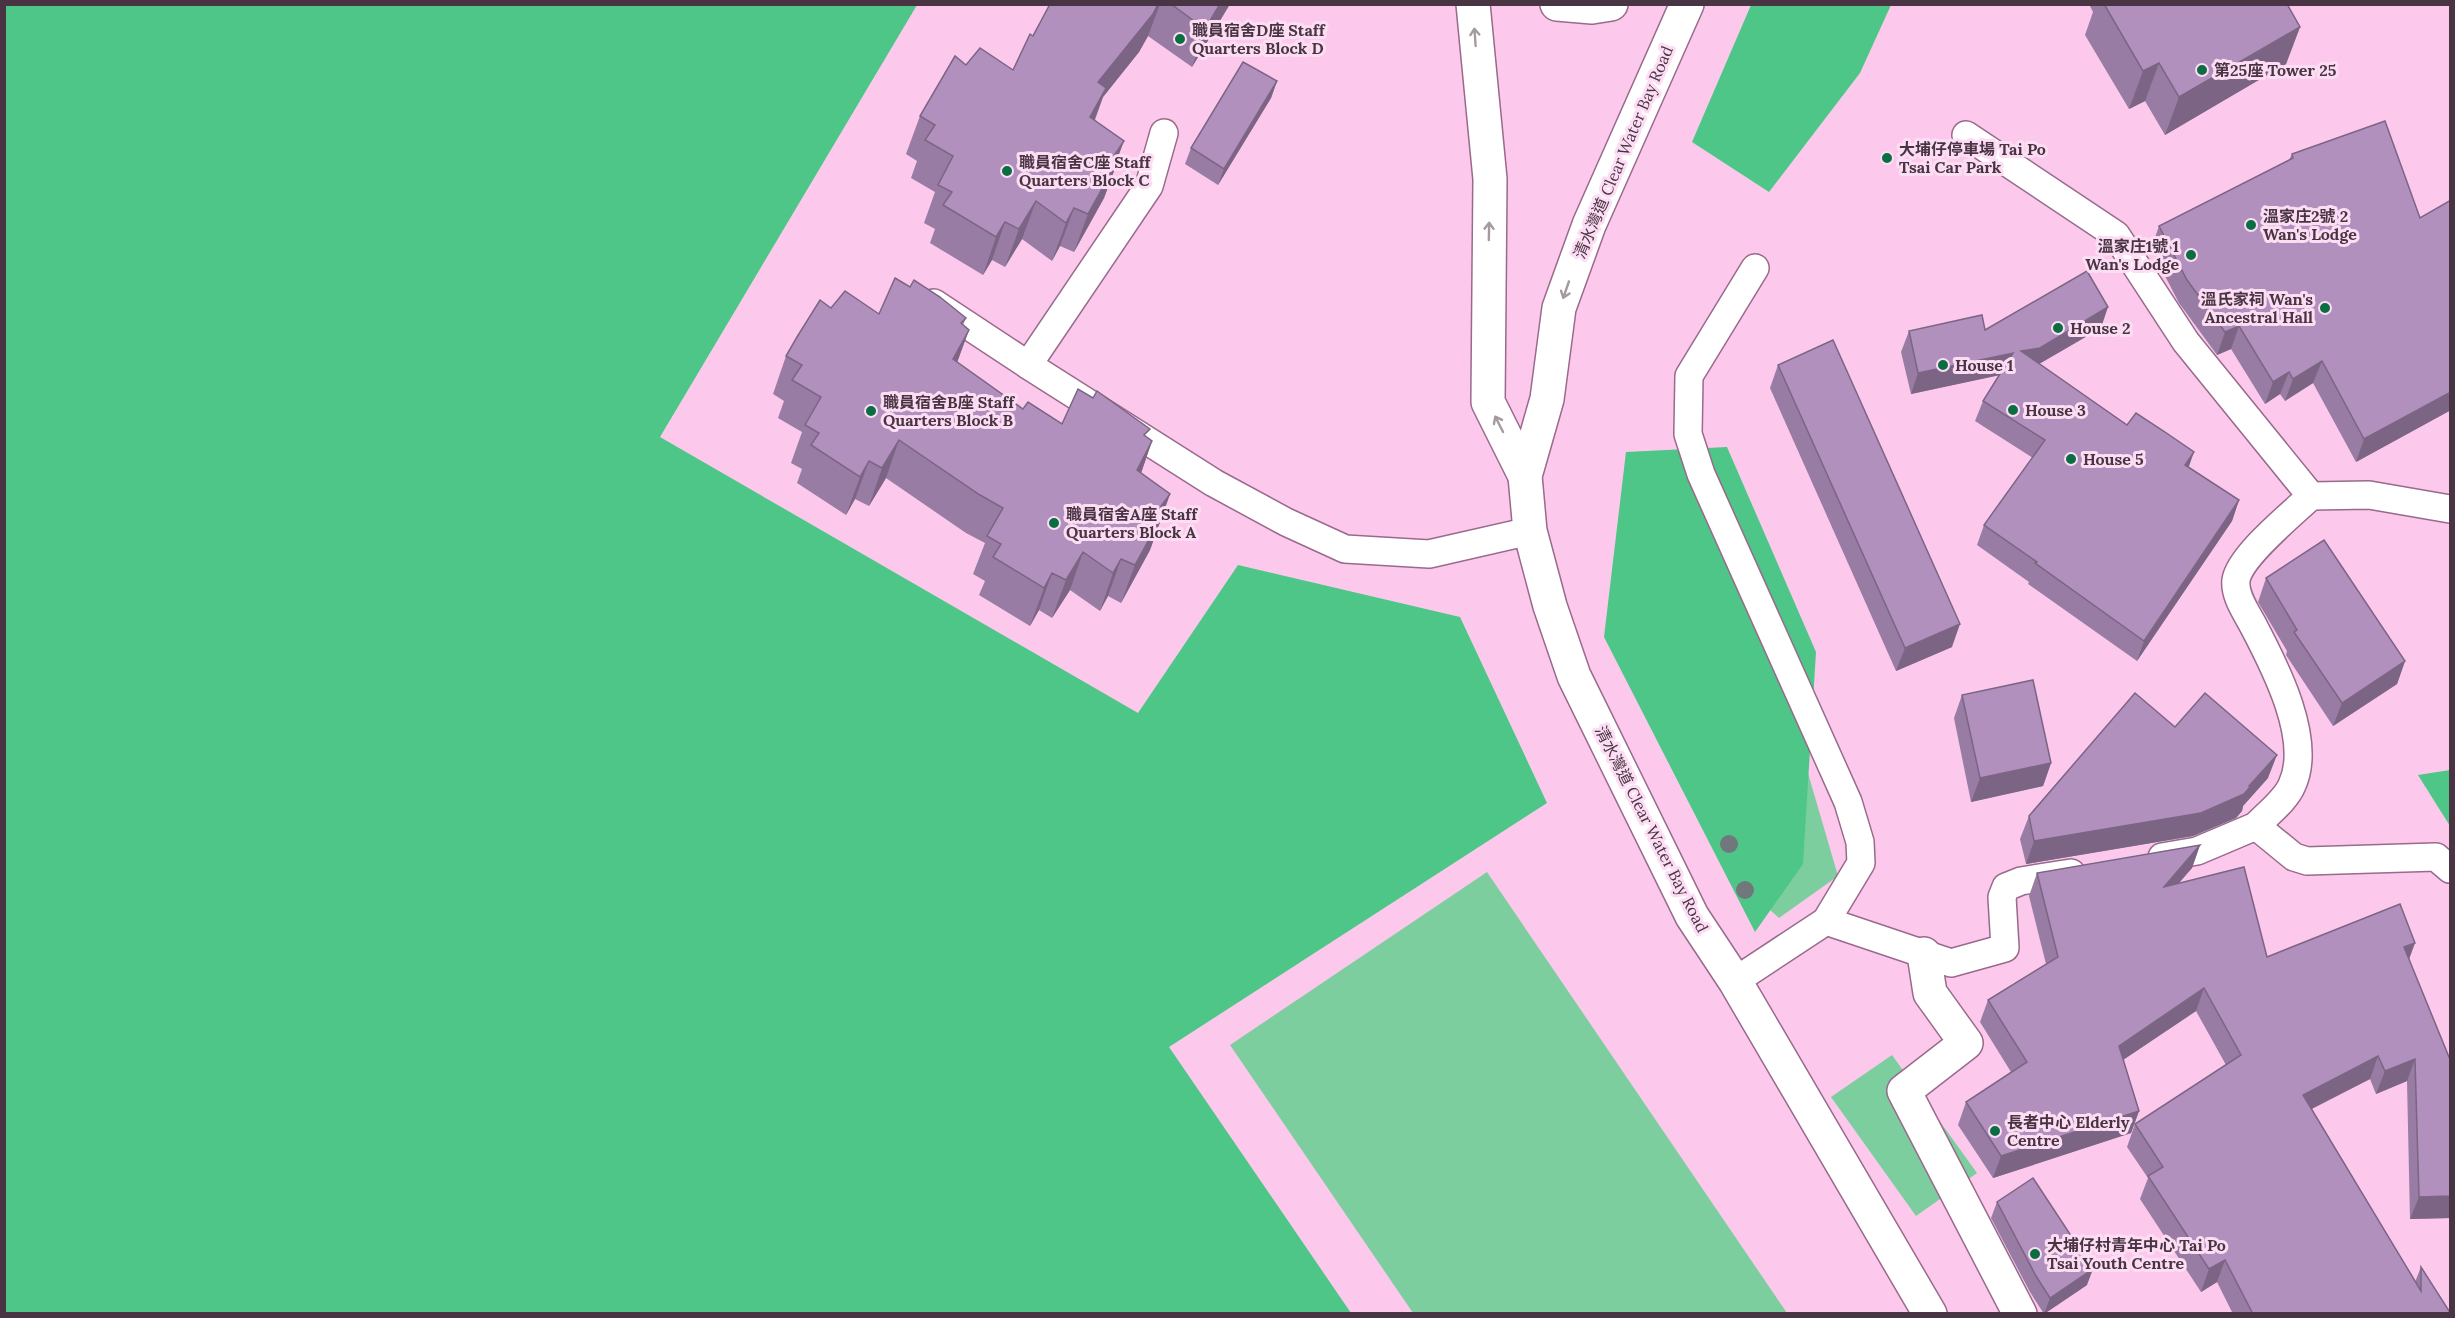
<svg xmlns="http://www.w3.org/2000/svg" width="2455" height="1318" viewBox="0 0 2455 1318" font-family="Lora,'Noto Sans TC',serif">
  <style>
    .green { fill: #7dce9f }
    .forest { fill: #4dc687 }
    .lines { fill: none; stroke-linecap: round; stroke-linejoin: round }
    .service-casing { stroke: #986a8b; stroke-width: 30 }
    .minor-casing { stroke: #986a8b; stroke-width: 36 }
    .secondary-casing { stroke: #986a8b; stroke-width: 36 }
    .service { stroke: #fff; stroke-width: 27 }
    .minor { stroke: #fff; stroke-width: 33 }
    .secondary { stroke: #fff; stroke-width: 33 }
    .tree { fill: #71787b }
    .wall { fill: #987ca3 }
    .shaded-wall { fill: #7c6584 }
    .building { fill: #b190bd; stroke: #7c6584; stroke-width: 1.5 }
    .oneway { stroke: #a49aa0 }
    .poi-dot { fill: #0b6d42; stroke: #fcddf3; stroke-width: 2 }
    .labels { text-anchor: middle; stroke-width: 6; stroke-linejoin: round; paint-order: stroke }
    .poi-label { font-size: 16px; font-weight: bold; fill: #483442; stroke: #fcddf3; text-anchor: start }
    .street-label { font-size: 16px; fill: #483442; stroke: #fcddf3 }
  </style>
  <rect width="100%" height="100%" fill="#fcc9ed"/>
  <!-- green -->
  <g class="green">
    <path d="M1803 756 1838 876 1779 918 1757 898Z"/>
    <path d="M1487 872 1787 1313H1413L1230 1045Z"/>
    <path d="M1892 1055 1977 1173 1916 1216 1831 1097Z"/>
  </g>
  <!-- forest -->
  <g class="forest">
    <path d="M5 4 917 5 660 437 1138 713 1238 565 1460 617 1547 803 1169 1047 1351 1313H5Z"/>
    <path d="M1751 5H1891L1860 73 1769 192 1692 142Z"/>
    <path d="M1727 447 1816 652 1803 864 1755 932 1604 637 1626 452Z"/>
    <path d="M2450 770V826L2418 775Z"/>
  </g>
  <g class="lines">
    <!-- service casing -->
    <g class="service-casing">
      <g id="service">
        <path d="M1164 133 1149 186 1028 365 1214 483 1286 522 1345 549 1429 554 1530 531"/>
        <path d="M1966 135 2116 235 2186 342 2311 496 2369 495 2450 509"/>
        <path d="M934 303 1028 365"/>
        <path d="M2256 826C2267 814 2286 800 2292 785 2313 740 2275 667 2254 627 2247 613 2234 596 2236 580 2240 556 2292 514 2311 496"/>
        <path d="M2162 857 2197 851 2256 826 2294 857 2307 861 2436 857 2450 869"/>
        <path d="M1826 921 1951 963 2005 948 2002 897 2006 887 2021 881 2071 873"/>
        <path d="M1735 981 1826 921 1861 863 1860 842 1848 802 1701 474 1688 434 1689 376 1755 268"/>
      </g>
    </g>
    <!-- minor casing -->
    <g class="minor-casing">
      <path id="minor" d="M1924 954 1930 993 1966 1043 1904 1091 2020 1314"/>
    </g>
    <!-- secondary casing -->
    <g class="secondary-casing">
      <g id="secondary">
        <path d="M1473 4 1490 179 1488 402 1525 476"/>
        <path d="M1557 4 1592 7 1611 4"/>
        <path d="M1687 4 1589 225 1559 308 1547 399 1525 476 1530 531 1550 606 1574 676 1692 916 1735 981 1930 1314"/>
      </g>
    </g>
    <!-- service -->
    <use href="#service" class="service"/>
    <!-- minor -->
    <use href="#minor" class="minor"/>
    <!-- secondary -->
    <use href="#secondary" class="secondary"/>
  </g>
  <!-- trees -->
  <g class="tree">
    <circle cx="1729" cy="844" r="9"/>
    <circle cx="1745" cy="890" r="9"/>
  </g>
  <!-- wall -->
  <g class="wall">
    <path d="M1050 4H1230L1192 67 1148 36 1139 52 1103 97 1095 120 1118 160 1104 198 1074 252 1060 246 1052 261 1022 239 1005 267 992 260 983 275 930 243 935 229 924 223 935 192 911 178 917 161 906 154 920 116 966 65 1013 70Z"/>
    <path d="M2089 4H2287L2300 27 2286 64 2165 135 2145 101 2129 109 2085 35 2093 12Z"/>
    <path d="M1277 81 1271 98 1218 185 1185 164 1191 148Z"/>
    <path d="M2292 154 2420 218 2451 200V410L2356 462 2313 383 2285 401 2280 394 2265 404 2231 349 2217 355 2179 303 2151 249 2159 226 2289 160Z"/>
    <path d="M831 308 879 314 966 318 963 325 969 330 957 362 1023 409 1062 424 1147 437 1152 441 1141 473 1170 494 1150 550 1121 603 1108 596 1100 611 1070 590 1052 618 1039 610 1030 626 979 595 985 581 973 574 985 543 966 533 886 478 869 506 855 499 846 515 797 483 802 469 791 463 802 432 778 418 784 401 773 394 786 356Z"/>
    <path d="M2101 328 2039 364 2189 467 2239 500 2232 521 2137 661 2028 584 2029 582 1977 545 1984 525 2033 458 1975 421 1983 401 1999 375 1911 394 1901 352 1909 331Z"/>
    <path d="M1778 365 1952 647 1896 671 1770 388Z"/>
    <path d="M2266 578 2405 661 2397 684 2333 726 2286 655 2287 651 2258 602Z"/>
    <path d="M1962 695 2051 763 2043 786 1971 802 1954 718Z"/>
    <path d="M2175 727 2268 778 2243 806 2242 811 2236 818 2193 836 2026 864 2020 839 2029 816Z"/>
    <path d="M2200 845 2192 868 2178 883 2267 957 2409 959 2451 1218 2410 1219 2407 1081 2376 1094 2370 1079 2312 1109 2415 1282 2421 1267 2451 1314H2233L2217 1282 2201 1292 2140 1199 2148 1178 2127 1147 2135 1124 2226 1065 2196 1011 2123 1060 2139 1111 2131 1133 1993 1178 1958 1125 1966 1102 2011 1072 1980 1022 1988 1000 2046 964 2029 896 2037 873Z"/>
    <path d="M1997 1202 2087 1285 2044 1314 2030 1292 1991 1218Z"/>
  </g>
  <!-- shaded-wall -->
  <g class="shaded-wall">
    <path d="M1158 4H1160L1148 36 1139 52 1103 97 1092 126 1077 155 1098 82Z"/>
    <path d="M1220 4H1230L1192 67 1205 29Z"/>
    <path d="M2300 27 2286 64 2165 135 2179 97Z"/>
    <path d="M2159 63 2145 101 2129 109 2143 71Z"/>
    <path d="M1277 81 1271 98 1218 185 1224 169Z"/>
    <path d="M1124 141 1114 168 1118 160 1104 198 1074 252 1088 214 1113 157Z"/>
    <path d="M1036 201 1022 239 1005 267 1019 229Z"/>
    <path d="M1074 208 1060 246 1052 261 1066 223Z"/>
    <path d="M1005 222 992 260 983 275 996 237Z"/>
    <path d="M2108 307 2101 328 2032 368 2021 351Z"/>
    <path d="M2239 326 2231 349 2217 355 2225 332Z"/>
    <path d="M969 330 955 368 953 359Z"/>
    <path d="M2013 353 2005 374 1911 394 1918 373Z"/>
    <path d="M2322 361 2313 383 2285 401 2293 379Z"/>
    <path d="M2289 372 2280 394 2265 404 2273 382Z"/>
    <path d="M2451 392V410L2356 462 2364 439Z"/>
    <path d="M899 440 886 478 869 506 882 468Z"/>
    <path d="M1152 441 1139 479 1137 470Z"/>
    <path d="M2194 452 2187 472 2185 465Z"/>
    <path d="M869 461 855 499 846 515 860 477Z"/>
    <path d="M1170 494 1150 550 1121 603 1135 565 1159 509Z"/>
    <path d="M2239 500 2232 521 2137 661 2144 641Z"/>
    <path d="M1083 552 1070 590 1052 618 1066 580Z"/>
    <path d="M1121 559 1108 596 1100 611 1113 573Z"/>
    <path d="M1052 573 1039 610 1030 626 1044 588Z"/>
    <path d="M1960 624 1952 647 1896 671 1905 648Z"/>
    <path d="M2405 661 2397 684 2333 726 2342 703Z"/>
    <path d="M2277 755 2268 778 2243 806 2242 811 2236 818 2193 836 2026 864 2034 841 2249 786Z"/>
    <path d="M2051 763 2043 786 1971 802 1980 778Z"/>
    <path d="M2200 845 2192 868 2156 910 2164 887Z"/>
    <path d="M2415 943 2407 965 2404 947Z"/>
    <path d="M2204 988 2196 1011 2111 1068 2119 1046Z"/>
    <path d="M2378 1056 2370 1079 2295 1117 2303 1095Z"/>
    <path d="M2415 1059 2407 1081 2376 1094 2385 1071Z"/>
    <path d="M2139 1111 2131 1133 1993 1178 2001 1156Z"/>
    <path d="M2451 1196V1218L2410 1219 2419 1197Z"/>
    <path d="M2225 1260 2217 1282 2201 1292 2209 1269Z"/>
    <path d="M2093 1269 2087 1285 2044 1314 2050 1298Z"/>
  </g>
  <!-- building -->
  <g class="building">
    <path d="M1050 4H1158L1153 14 1098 82 1106 88 1090 117 1124 141 1113 157 1118 160 1088 214 1074 208 1066 223 1036 201 1019 229 1005 222 996 237 943 205 952 192 938 185 953 156 925 140 935 125 920 116 955 56 966 65 980 48 1013 70 1030 34 1033 36Z"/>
    <path d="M1171 4H1220L1205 29Z"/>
    <path d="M2104 4H2287L2300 27 2179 97 2159 63 2143 71Z"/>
    <path d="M1243 62 1277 81 1224 169 1191 148Z"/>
    <path d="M2385 121 2420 218 2451 200V392L2364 439 2322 361 2293 379 2289 372 2273 382 2239 326 2225 332 2187 280 2159 226 2293 158 2292 154Z"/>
    <path d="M2087 271 2108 307 2040 348 2021 351 2127 425 2136 413 2165 432 2194 452 2185 465 2239 500 2144 641 2035 563 2037 562 1984 525 2045 440 1983 401 2013 353 1918 373 1909 331 1982 315 1985 330Z"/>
    <path d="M895 278 910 287 914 280 940 297 966 318 961 323 969 330 953 359 1023 409 1028 402 1062 424 1078 389 1093 398 1097 391 1150 429 1144 435 1152 441 1137 470 1170 494 1159 509 1164 512 1135 565 1121 559 1113 573 1083 552 1066 580 1052 573 1044 588 993 557 1001 544 987 536 1003 508 980 495 899 440 882 468 869 461 860 477 811 445 819 433 805 425 821 397 792 380 802 365 786 356 797 337 820 300 831 308 845 291 879 314Z"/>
    <path d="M1833 340 1960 624 1905 648 1778 365Z"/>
    <path d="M2324 540 2405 661 2342 703 2294 632 2297 630 2266 578Z"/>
    <path d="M2033 680 2051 763 1980 778 1962 695Z"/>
    <path d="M2135 693 2175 727 2205 693 2277 755 2249 786 2250 787 2244 794 2201 813 2034 841 2029 816Z"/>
    <path d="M2200 845 2164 887 2244 867 2267 957 2400 904 2415 943 2404 947 2451 1062V1196L2419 1197 2415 1059 2385 1071 2378 1056 2303 1095 2421 1291V1267L2451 1314H2253L2225 1260 2209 1269 2148 1176 2163 1167 2135 1124 2241 1055 2204 988 2119 1046 2139 1111 2001 1156 1966 1102 2027 1062 1988 1000 2058 957 2037 873Z"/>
    <path d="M2033 1178 2093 1269 2050 1298 2036 1276 1997 1202Z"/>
  </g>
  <!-- one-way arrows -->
  <defs><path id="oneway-shaft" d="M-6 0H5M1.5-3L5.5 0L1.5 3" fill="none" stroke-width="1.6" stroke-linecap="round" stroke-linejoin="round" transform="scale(1.5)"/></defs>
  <g class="oneway">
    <use href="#oneway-shaft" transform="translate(1475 37) rotate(-94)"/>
    <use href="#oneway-shaft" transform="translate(1489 231) rotate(-89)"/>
    <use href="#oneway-shaft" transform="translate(1566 290) rotate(109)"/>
    <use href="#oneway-shaft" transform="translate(1499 424) rotate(-117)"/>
  </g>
  <!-- markers -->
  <g class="poi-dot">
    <circle cx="1180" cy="39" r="6"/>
    <circle cx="2202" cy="70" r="6"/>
    <circle cx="1887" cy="158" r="6"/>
    <circle cx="1007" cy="171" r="6"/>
    <circle cx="2251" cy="225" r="6"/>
    <circle cx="2191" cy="255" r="6"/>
    <circle cx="2325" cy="308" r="6"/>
    <circle cx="2058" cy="328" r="6"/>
    <circle cx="1943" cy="365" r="6"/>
    <circle cx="2013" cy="410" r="6"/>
    <circle cx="871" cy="411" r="6"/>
    <circle cx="2071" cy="459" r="6"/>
    <circle cx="1054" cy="523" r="6"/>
    <circle cx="1995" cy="1131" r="6"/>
    <circle cx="2035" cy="1254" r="6"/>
  </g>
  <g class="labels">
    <!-- poi labels -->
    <g class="poi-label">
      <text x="1192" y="36">職員宿舍D座 Staff<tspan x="1192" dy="18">Quarters Block D</tspan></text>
      <text x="2214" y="76">第25座 Tower 25</text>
      <text x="1899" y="155">大埔仔停車場 Tai Po<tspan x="1899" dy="18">Tsai Car Park</tspan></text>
      <text x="1019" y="168">職員宿舍C座 Staff<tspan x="1019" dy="18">Quarters Block C</tspan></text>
      <text x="2263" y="222">溫家庄2號 2<tspan x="2263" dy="18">Wan's Lodge</tspan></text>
      <text x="2179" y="252" text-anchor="end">溫家庄1號 1<tspan x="2179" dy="18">Wan's Lodge</tspan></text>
      <text x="2313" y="305" text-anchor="end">溫氏家祠 Wan's<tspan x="2313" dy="18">Ancestral Hall</tspan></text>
      <text x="2070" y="334">House 2</text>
      <text x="1955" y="371">House 1</text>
      <text x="883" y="408">職員宿舍B座 Staff<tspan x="883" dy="18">Quarters Block B</tspan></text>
      <text x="2025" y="416">House 3</text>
      <text x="2083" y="465">House 5</text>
      <text x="1066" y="520">職員宿舍A座 Staff<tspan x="1066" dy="18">Quarters Block A</tspan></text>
      <text x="2007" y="1128">長者中心 Elderly<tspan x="2007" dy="18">Centre</tspan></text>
      <text x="2047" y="1251">大埔仔村青年中心 Tai Po<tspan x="2047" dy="18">Tsai Youth Centre</tspan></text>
    </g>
    <!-- street labels -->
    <g class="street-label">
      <text transform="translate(1623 152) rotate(-67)" y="6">清水灣道 Clear Water Bay Road</text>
      <text transform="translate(1652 829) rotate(63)" y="6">清水灣道 Clear Water Bay Road</text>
    </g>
  </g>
  <!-- border -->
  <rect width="2455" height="1318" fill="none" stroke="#483442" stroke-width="12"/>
</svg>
